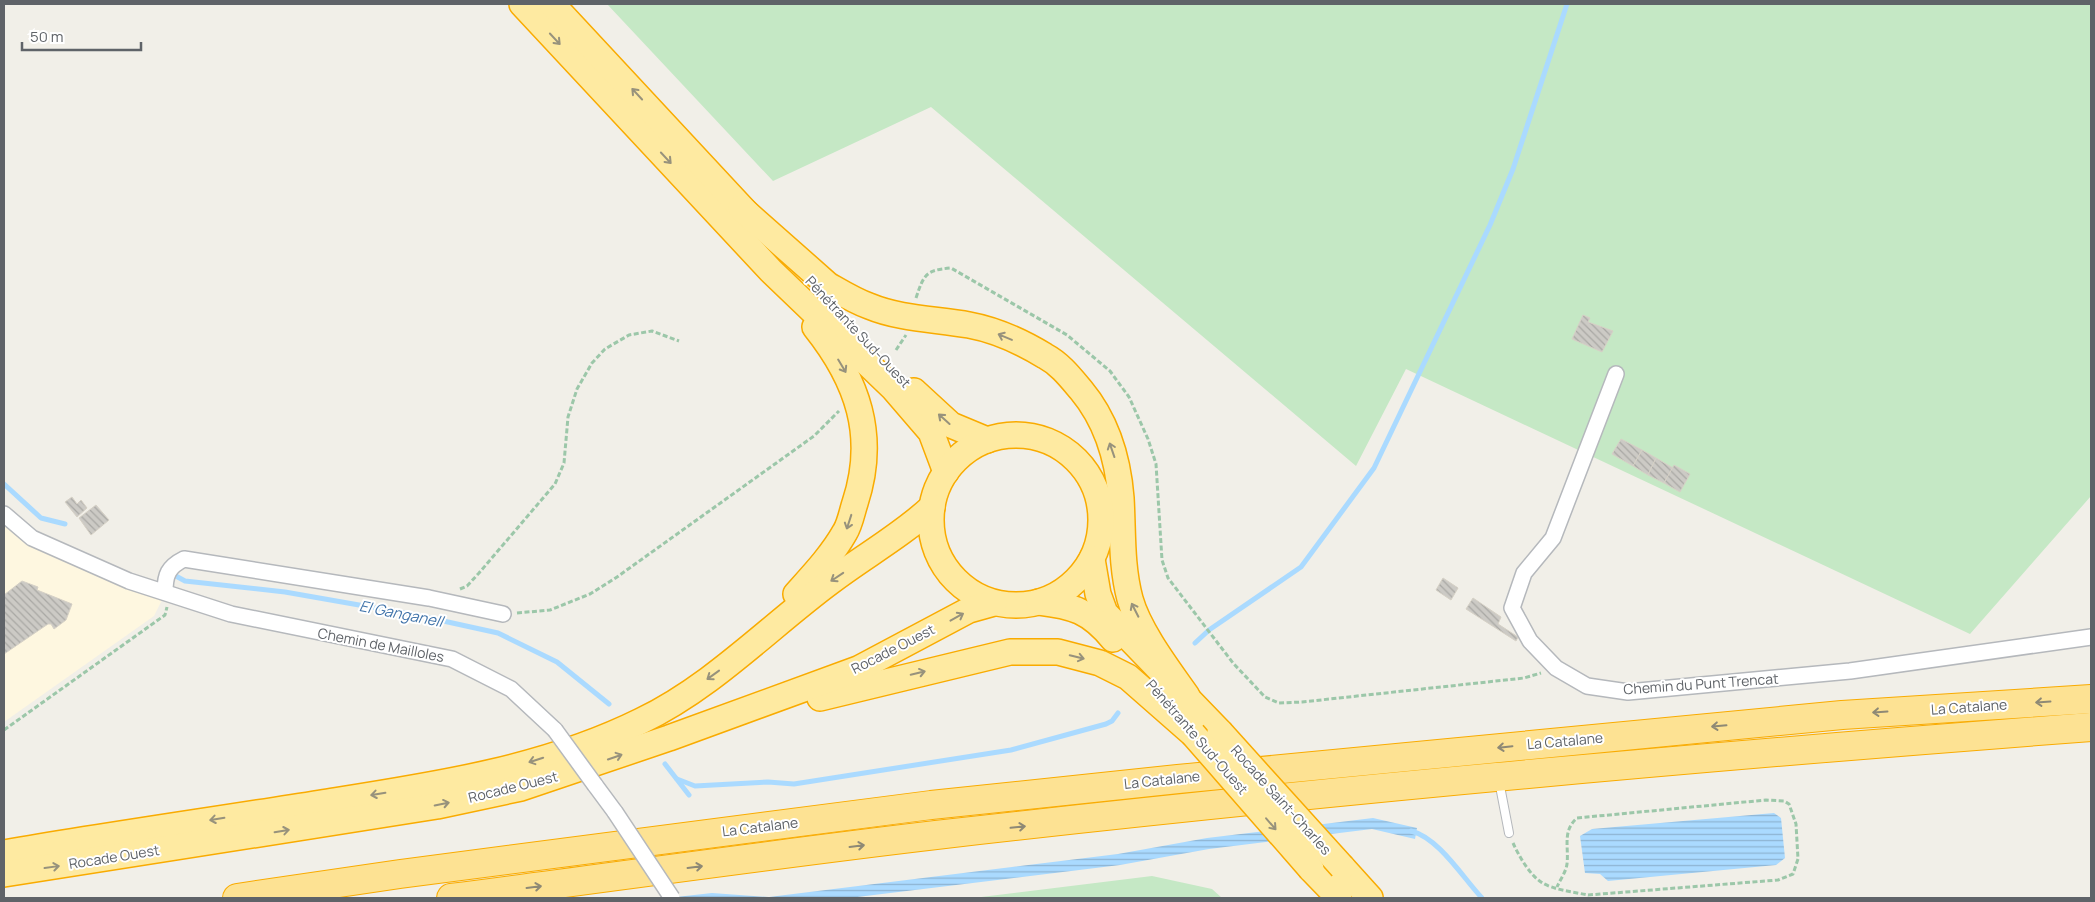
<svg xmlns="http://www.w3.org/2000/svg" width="2095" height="902" viewBox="0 0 2095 902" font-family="Manrope,sans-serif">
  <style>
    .commercial { fill: #fef7e0 }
    .grass { fill: #c5e8c5 }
    .water { fill: url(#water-rules) }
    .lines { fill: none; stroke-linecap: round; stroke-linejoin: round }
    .stream { stroke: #aadaff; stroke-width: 5 }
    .building { fill: url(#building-back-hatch); stroke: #d6d1c6 }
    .service-casing { stroke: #b5b8bc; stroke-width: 10 }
    .minor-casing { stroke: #b5b8bc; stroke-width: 18 }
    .trunk-casing { stroke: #f9ab00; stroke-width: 28 }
    .motorway-casing { stroke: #f9ab00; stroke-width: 30 }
    .path { stroke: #9cc7a9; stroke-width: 3; stroke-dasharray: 5 2.5; stroke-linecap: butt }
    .service { stroke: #fff; stroke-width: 8 }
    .minor { stroke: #fff; stroke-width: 15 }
    .trunk { stroke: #feeaa1; stroke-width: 25 }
    .motorway { stroke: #fde293; stroke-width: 28 }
    .minor-bridge-casing { stroke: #b5b8bc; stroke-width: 18; stroke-linecap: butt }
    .trunk-bridge-casing { stroke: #f9ab00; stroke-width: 28; stroke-linecap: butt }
    .minor-bridge { stroke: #fff; stroke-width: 15 }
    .trunk-bridge { stroke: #feeaa1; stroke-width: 25 }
    .oneway { stroke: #97927c }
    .oneway2 { stroke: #8e8975 }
    .labels { text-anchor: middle; stroke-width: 4; stroke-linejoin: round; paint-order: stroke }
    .street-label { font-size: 14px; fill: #5f6368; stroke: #fff }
    .water-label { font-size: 15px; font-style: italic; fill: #4174aa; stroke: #fff }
  </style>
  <defs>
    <pattern id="water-rules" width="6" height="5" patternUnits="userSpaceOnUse" patternTransform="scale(1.25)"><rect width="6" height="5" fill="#aadaff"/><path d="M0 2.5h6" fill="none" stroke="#8eb4d2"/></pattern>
    <pattern id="building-back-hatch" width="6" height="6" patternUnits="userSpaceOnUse" patternTransform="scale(1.25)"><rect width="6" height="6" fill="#cccac5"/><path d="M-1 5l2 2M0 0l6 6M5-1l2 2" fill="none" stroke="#a9a8a4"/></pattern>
  </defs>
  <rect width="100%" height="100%" fill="#f1efe8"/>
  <!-- commercial -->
  <path class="commercial" d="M4 522 163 598 154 616 4 722Z"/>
  <!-- grass -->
  <g class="grass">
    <path d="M607 4H2091V496L1970 634 1406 369 1356 466 931 107 773 181Z"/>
    <path d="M1152 876 1212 889 1222 898H973Z"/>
  </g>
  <!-- water -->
  <g class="water">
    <path d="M1774 813 1781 818 1785 858 1776 865 1608 881 1600 874 1585 873 1580 836 1592 829Z"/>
    <path d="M1373 818 1417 828 1415 839 1372 829 1209 849 1120 865 849 898H667L712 893 769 897 1118 854 1207 838Z"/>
  </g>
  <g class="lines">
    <!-- stream -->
    <g class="stream">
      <path d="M4 484 41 518 65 524"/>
      <path d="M174 575 185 581 285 592 416 615 498 633 557 662 609 704"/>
      <path d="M1195 643 1209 630 1301 567 1374 468 1490 225 1513 169 1567 4"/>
      <path d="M665 764 689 795"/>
      <path d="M677 779 695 786 768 782 794 784 1011 750 1106 724 1112 721 1118 713"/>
      <path d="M1411 831C1439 838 1463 878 1482 898"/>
    </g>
  </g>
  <!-- building -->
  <g class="building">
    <path d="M1583 315 1590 318 1588 322 1613 331 1602 352 1572 339Z"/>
    <path d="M1621 439 1642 450 1633 466 1612 454Z"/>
    <path d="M1642 450 1656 458 1648 475 1633 466Z"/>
    <path d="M1656 458 1673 468 1664 483 1648 475Z"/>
    <path d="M1674 465 1690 474 1680 492 1664 483Z"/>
    <path d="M72 497 77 504 81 500 87 508 77 517 65 502Z"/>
    <path d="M96 505 109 520 91 535 79 518Z"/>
    <path d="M1443 578 1458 588 1451 600 1436 590Z"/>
    <path d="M22 581 38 587 37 590 72 604 66 620 54 629 51 624H48L4 654V595Z"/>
    <path d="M1473 598 1501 617 1498 624 1518 637 1516 641 1466 609Z"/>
  </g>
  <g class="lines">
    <!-- service casing -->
    <g class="service-casing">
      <path id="service" d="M1499 781 1509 833"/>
    </g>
    <!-- minor casing -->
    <g class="minor-casing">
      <g id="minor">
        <path d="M1616 374 1553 538 1524 573 1512 608 1530 641 1556 668 1587 686 1628 692 1850 671 2091 637"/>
        <path d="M4 514 32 538 129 581 231 614 452 659 511 689 555 730"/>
        <path d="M165 592C165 575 168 567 184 559L429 598 503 614"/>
        <path d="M595 785 615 812"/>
      </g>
    </g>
    <!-- trunk casing -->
    <g class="trunk-casing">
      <g id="trunk">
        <path d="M522 4 771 271 894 389 931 432 946 472"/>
        <path d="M552 4 753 220"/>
        <path d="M741 208 828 285C842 293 855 301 869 306 900 319 936 319 969 325 996 330 1022 342 1045 356 1060 364 1070 377 1081 390 1106 420 1118 459 1121 498 1123 532 1121 565 1130 599 1139 631 1168 669 1187 696"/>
        <path d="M914 391 951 425 987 440"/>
        <circle cx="1016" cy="520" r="85"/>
        <path d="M1092 559 1098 594 1105 613 1220 732"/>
        <path d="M796 594C814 574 832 555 845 532 850 524 852 512 855 503 877 436 858 381 815 327"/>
        <path d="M1039 602C1073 606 1090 611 1113 639"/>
        <path d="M820 698 1010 652H1058L1100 663 1128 677 1193 734"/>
        <path d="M4 853C109 835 215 820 321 803 429 786 542 770 641 721 712 687 768 628 830 582 864 556 901 536 932 507"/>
        <path d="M1342 867 1370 898"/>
        <path d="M1311 869 1339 898"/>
        <path d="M4 874 437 806 521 788 669 738 858 669 969 610 994 603"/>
      </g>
    </g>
    <!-- motorway casing -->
    <g class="motorway-casing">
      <g id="motorway">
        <path d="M237 898 400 874 931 805 1178 779 1842 715 2091 699"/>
        <path d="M451 898C613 877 774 854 936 835 1320 791 1706 756 2091 727"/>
      </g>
    </g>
    <!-- path -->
    <g class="path">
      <path d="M916 298C924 274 926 270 951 268L1067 335 1110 371 1129 397 1148 439 1156 464 1162 560 1168 578 1233 663 1265 697 1279 703 1302 702 1524 678 1541 673"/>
      <path d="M896 350 906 335"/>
      <path d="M460 589 467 586 479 573 555 484 564 463 568 417 577 389 592 363 605 349 629 335 652 331 679 341"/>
      <path d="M517 613 550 610 590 594 617 577 814 436 839 411"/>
      <path d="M4 730 165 615 167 607"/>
      <path d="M1513 843C1519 856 1529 874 1541 882 1553 890 1574 892 1588 895L1778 880 1793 874 1798 859 1796 824 1789 804 1784 801 1766 800 1577 818C1562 831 1569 847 1567 864 1566 872 1560 880 1557 887"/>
    </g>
    <!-- service -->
    <use href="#service" class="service"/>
    <!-- minor -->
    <use href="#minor" class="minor"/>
    <!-- trunk -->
    <use href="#trunk" class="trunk"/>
    <!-- motorway -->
    <use href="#motorway" class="motorway"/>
    <!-- minor-bridge casing -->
    <g class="minor-bridge-casing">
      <g id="minor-bridge">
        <path d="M555 730 595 785"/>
        <path d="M615 812 672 898"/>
      </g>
    </g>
    <!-- trunk-bridge casing -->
    <g class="trunk-bridge-casing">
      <g id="trunk-bridge">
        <path d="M1220 732 1342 867"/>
        <path d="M1193 734 1311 869"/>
      </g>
    </g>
    <!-- minor-bridge -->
    <use href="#minor-bridge" class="minor-bridge"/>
    <!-- trunk-bridge -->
    <use href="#trunk-bridge" class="trunk-bridge"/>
  </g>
  <!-- one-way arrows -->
  <defs><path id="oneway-shaft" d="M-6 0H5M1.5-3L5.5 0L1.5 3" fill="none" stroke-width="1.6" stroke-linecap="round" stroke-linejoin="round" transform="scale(1.25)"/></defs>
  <g class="oneway">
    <use href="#oneway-shaft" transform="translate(555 39) rotate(47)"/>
    <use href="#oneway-shaft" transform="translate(637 94) rotate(-133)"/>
    <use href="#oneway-shaft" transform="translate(666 158) rotate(47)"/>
    <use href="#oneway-shaft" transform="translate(1005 337) rotate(-157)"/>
    <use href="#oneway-shaft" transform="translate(842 366) rotate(59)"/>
    <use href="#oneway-shaft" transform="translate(944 419) rotate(-138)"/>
    <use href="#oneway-shaft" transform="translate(1112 450) rotate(-109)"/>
    <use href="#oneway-shaft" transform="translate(849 522) rotate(108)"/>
    <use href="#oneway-shaft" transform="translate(837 577) rotate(146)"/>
    <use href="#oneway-shaft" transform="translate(1135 610) rotate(-117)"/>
    <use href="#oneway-shaft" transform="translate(957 617) rotate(-29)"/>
    <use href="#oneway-shaft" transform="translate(1077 657) rotate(14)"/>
    <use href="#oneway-shaft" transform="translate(918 673) rotate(-13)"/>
    <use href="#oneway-shaft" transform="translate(713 675) rotate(144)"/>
    <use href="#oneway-shaft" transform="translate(615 757) rotate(-19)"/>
    <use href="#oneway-shaft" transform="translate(536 760) rotate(162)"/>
    <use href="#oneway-shaft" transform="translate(378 794) rotate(171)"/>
    <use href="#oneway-shaft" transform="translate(442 804) rotate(-12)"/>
    <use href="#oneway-shaft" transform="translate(217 819) rotate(171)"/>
    <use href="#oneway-shaft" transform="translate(1271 824) rotate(49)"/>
    <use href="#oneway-shaft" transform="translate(282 831) rotate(-9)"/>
    <use href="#oneway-shaft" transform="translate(52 867) rotate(-8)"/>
  </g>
  <g class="oneway2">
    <use href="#oneway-shaft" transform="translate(2043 702) rotate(176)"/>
    <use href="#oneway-shaft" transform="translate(1880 712) rotate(176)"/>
    <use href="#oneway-shaft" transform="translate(1719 726) rotate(175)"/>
    <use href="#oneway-shaft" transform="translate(1505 747) rotate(174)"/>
    <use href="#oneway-shaft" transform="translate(1018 827) rotate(-6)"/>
    <use href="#oneway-shaft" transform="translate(857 846) rotate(-7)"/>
    <use href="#oneway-shaft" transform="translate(695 867) rotate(-7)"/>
    <use href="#oneway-shaft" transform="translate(534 887) rotate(-7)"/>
  </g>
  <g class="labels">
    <!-- street labels -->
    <g class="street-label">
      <text transform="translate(858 332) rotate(47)" y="5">Pénétrante Sud-Ouest</text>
      <text transform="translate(381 645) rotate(11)" y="5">Chemin de Mailloles</text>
      <text transform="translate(893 649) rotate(-27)" y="5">Rocade Ouest</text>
      <text transform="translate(1701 684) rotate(-4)" y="5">Chemin du Punt Trencat</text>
      <text transform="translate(1969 707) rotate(-4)" y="5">La Catalane</text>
      <text transform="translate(1197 737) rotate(49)" y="5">Pénétrante Sud-Ouest</text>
      <text transform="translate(1565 741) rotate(-5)" y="5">La Catalane</text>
      <text transform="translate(1162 780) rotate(-6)" y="5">La Catalane</text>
      <text transform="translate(513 787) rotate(-14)" y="5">Rocade Ouest</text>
      <text transform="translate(1281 800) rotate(48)" y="5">Rocade Saint-Charles</text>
      <text transform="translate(760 827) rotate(-7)" y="5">La Catalane</text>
      <text transform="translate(114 857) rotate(-9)" y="5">Rocade Ouest</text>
    </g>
    <!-- water labels -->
    <g class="water-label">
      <text transform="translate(401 614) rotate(11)" y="5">El Ganganell</text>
    </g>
  </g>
  <!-- border -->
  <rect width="2095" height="902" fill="none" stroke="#5f6368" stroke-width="10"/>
  <!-- scale -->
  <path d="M22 42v8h119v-8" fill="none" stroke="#5f6368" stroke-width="2.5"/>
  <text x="30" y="42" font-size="15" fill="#5f6368" stroke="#ffffff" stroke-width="4" paint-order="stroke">50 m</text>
</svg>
